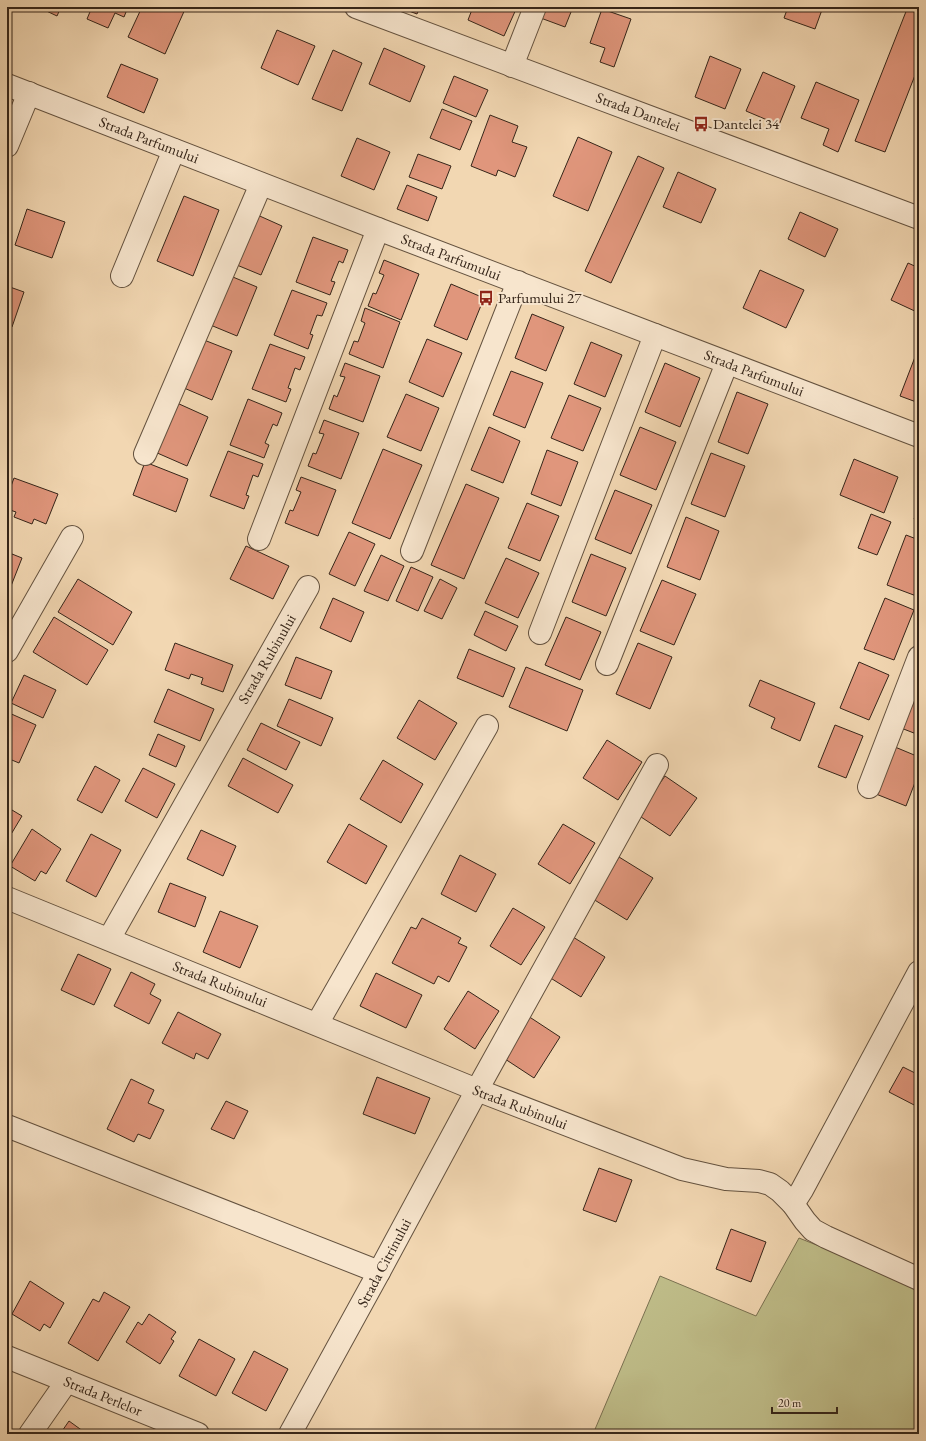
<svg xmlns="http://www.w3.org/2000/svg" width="926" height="1441" viewBox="0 0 926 1441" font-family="'EB Garamond',serif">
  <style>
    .green { fill: #bfbd89; stroke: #7a7151 }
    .building { fill: #e0967c; stroke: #352519 }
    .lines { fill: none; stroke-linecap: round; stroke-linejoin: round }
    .minor-casing { stroke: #64523f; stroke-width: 24 }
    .minor { stroke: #f7e5cd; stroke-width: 22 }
    .labels { text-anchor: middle; stroke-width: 4; stroke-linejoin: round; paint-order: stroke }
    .street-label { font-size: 15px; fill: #352519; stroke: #f7e5cd }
    .poi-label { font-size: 15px; fill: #352519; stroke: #f7e5cd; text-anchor: start }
  </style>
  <rect width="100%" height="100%" fill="#f2d7b2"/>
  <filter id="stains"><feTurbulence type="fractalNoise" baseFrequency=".005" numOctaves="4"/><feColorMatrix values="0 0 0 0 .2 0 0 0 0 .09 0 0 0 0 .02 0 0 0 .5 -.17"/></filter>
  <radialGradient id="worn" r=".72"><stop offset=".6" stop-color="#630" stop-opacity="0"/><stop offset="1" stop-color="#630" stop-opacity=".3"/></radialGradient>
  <!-- green -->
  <path class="green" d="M799 1238 919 1286V1434H593L660 1276 756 1316Z"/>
  <!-- building -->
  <g class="building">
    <path d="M38 7H61L57 16Z"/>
    <path d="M92 7H128L124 17 115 13 108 28 87 19Z"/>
    <path d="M142 7H186L165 54 128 37Z"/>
    <path d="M398 7H420L417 14Z"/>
    <path d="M473 7H517L504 36 468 20Z"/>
    <path d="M542 7H573L565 27 538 17Z"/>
    <path d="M788 7H823L815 29 784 18Z"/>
    <path d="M602 9 631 19 614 67 600 62 605 48 590 43Z"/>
    <path d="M907 9 919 14V65L885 152 855 141Z"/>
    <path d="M277 30 315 46 298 85 261 68Z"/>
    <path d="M384 48 425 66 410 102 369 84Z"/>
    <path d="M333 50 362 63 342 111 312 99Z"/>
    <path d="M710 56 741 69 725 109 695 97Z"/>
    <path d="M121 64 158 79 144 113 107 97Z"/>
    <path d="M763 72 795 86 779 125 746 111Z"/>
    <path d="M454 76 488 90 476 117 443 103Z"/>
    <path d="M816 82 859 100 838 152 823 145 829 129 801 118Z"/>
    <path d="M442 109 472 121 460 150 430 138Z"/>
    <path d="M490 115 518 126 512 142 527 147 515 177 498 170 496 176 471 166Z"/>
    <path d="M578 137 612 152 588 211 553 196Z"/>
    <path d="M357 138 390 152 374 190 341 176Z"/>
    <path d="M418 154 451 166 442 189 409 177Z"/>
    <path d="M638 156 664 168 611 283 585 271Z"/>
    <path d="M678 172 716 189 701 223 663 207Z"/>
    <path d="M407 185 437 197 428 221 397 209Z"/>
    <path d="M184 196 219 210 193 276 157 261Z"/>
    <path d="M27 209 65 222 52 258 15 245Z"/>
    <path d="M800 212 838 229 825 257 788 239Z"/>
    <path d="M253 213 282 226 261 275 232 263Z"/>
    <path d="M313 237 348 250 343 263 339 261 331 281 335 282 330 295 296 282Z"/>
    <path d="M384 260 419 274 401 320 368 306 373 293 376 294 384 275 379 273Z"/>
    <path d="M908 263 919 268V313L891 300Z"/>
    <path d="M760 270 804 290 786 328 743 308Z"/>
    <path d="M228 275 257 287 237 336 208 324Z"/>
    <path d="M451 284 484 298 467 340 434 326Z"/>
    <path d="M7 286 24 292 12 327 7 326Z"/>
    <path d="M292 290 327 303 322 316 317 315 310 334 313 335 308 349 274 335Z"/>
    <path d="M365 308 400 322 383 368 349 354 354 341 358 342 365 323 361 321Z"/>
    <path d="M532 314 564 327 546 371 515 358Z"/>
    <path d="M427 339 462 353 443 397 409 382Z"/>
    <path d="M204 340 232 351 212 400 184 388Z"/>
    <path d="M591 342 622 355 605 397 574 384Z"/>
    <path d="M270 344 305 357 300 370 295 368 288 388 291 389 286 402 252 389Z"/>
    <path d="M915 357 919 359V403L900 396Z"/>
    <path d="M345 363 380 376 363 422 329 409 334 395 337 397 345 377 340 376Z"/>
    <path d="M665 363 700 378 680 427 645 412Z"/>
    <path d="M511 371 543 383 525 428 493 415Z"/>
    <path d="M737 392 768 404 748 454 718 442Z"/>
    <path d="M406 394 439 408 421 451 387 437Z"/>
    <path d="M569 395 601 408 583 451 551 438Z"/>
    <path d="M248 399 282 413 277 426 273 424 265 443 269 445 264 458 230 445Z"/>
    <path d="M177 403 208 417 187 466 155 452Z"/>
    <path d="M324 420 359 433 341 479 308 466 313 453 316 454 324 434 319 433Z"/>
    <path d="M489 427 520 441 503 483 471 470Z"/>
    <path d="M640 427 676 442 656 490 620 475Z"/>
    <path d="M383 449 422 465 390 539 352 523Z"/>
    <path d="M547 450 578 462 561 506 531 494Z"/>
    <path d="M228 451 263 464 258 477 253 475 246 495 249 496 244 509 210 496Z"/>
    <path d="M711 453 745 466 725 517 691 504Z"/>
    <path d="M854 459 898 477 884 513 840 495Z"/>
    <path d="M145 462 188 479 176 512 133 495Z"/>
    <path d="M301 477 336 490 318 536 285 523 290 510 293 511 301 492 296 490Z"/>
    <path d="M14 478 58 494 46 524 34 519 32 524 14 517 16 512 7 509V497Z"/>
    <path d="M466 484 499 498 464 579 431 565Z"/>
    <path d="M615 490 652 505 631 554 595 539Z"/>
    <path d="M527 503 559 516 540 561 508 548Z"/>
    <path d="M919 508V521L914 519Z"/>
    <path d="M871 514 891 522 877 555 858 548Z"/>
    <path d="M686 517 719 531 700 580 667 567Z"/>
    <path d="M349 532 375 544 355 586 329 574Z"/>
    <path d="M906 535 919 540V597L887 585Z"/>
    <path d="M246 546 289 566 273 599 230 579Z"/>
    <path d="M7 552 22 558 11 586 7 585Z"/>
    <path d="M591 554 626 568 606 616 572 602Z"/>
    <path d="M381 555 404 566 388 601 364 591Z"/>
    <path d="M506 558 539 573 518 618 485 603Z"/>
    <path d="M411 567 433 577 418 611 396 601Z"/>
    <path d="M78 579 132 612 113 645 58 612Z"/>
    <path d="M440 579 457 588 442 619 424 611Z"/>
    <path d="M662 580 696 594 674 645 640 631Z"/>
    <path d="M333 598 364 612 351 642 320 628Z"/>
    <path d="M885 598 914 610 894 660 864 649Z"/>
    <path d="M485 611 518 626 506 651 474 635Z"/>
    <path d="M54 617 108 650 87 685 33 652Z"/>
    <path d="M566 617 601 632 580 680 545 665Z"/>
    <path d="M175 643 233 665 223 692 201 684 203 678 191 674 189 679 165 670Z"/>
    <path d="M638 643 672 657 650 709 616 694Z"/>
    <path d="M469 649 515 668 503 697 457 678Z"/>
    <path d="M296 657 332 671 321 699 285 685Z"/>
    <path d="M859 662 889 675 869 720 840 708Z"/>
    <path d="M526 667 583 690 567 731 509 707Z"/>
    <path d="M24 675 56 690 43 718 11 703Z"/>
    <path d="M760 680 815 703 800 741 771 728 775 718 749 706Z"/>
    <path d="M919 683V735L901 728Z"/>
    <path d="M168 689 214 709 200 741 154 722Z"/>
    <path d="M289 699 333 718 321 746 277 726Z"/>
    <path d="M419 700 457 723 435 760 397 738Z"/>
    <path d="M7 712 36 725 19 763 7 758Z"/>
    <path d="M261 723 300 742 286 770 247 750Z"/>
    <path d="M835 725 863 736 846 778 818 767Z"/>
    <path d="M158 734 185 746 176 767 149 755Z"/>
    <path d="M607 740 642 762 618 800 583 778Z"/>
    <path d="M895 747 919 757V772L906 806 876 794Z"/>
    <path d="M243 758 293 785 278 813 228 786Z"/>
    <path d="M383 760 423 784 401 823 360 799Z"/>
    <path d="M95 766 120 780 102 813 77 800Z"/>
    <path d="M143 768 175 784 157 818 125 801Z"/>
    <path d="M665 776 697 798 670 836 638 815Z"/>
    <path d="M7 807 22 816 7 841Z"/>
    <path d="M349 824 387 846 366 884 327 862Z"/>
    <path d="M563 824 595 843 570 884 538 864Z"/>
    <path d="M32 829 61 849 46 874 41 871 35 881 10 866Z"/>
    <path d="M201 830 236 846 223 876 187 859Z"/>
    <path d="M91 834 121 850 96 897 66 881Z"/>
    <path d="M460 855 496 874 476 912 441 894Z"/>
    <path d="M619 857 653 878 627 920 593 899Z"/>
    <path d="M170 883 206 897 195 927 158 912Z"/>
    <path d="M513 908 545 927 521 965 490 946Z"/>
    <path d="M220 911 258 926 240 968 203 952Z"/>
    <path d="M422 918 461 938 458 943 467 947 449 982 438 976 434 984 392 963 411 927 416 929Z"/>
    <path d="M573 937 605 957 581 997 549 977Z"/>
    <path d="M78 954 111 969 94 1005 61 990Z"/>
    <path d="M131 972 155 984 150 994 161 1000 149 1024 114 1006Z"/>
    <path d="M376 973 422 995 406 1028 360 1006Z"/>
    <path d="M468 991 499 1011 475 1049 444 1029Z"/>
    <path d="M178 1012 221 1034 208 1059 196 1053 194 1059 162 1043Z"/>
    <path d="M528 1016 560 1037 534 1078 502 1057Z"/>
    <path d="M903 1067 919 1075V1104L918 1107 889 1092Z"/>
    <path d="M377 1077 430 1098 415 1134 363 1114Z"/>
    <path d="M131 1079 154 1090 148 1103 164 1110 150 1139 138 1134 134 1142 107 1129Z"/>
    <path d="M226 1101 248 1111 234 1139 211 1129Z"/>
    <path d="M599 1168 632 1180 616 1222 583 1210Z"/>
    <path d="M731 1229 766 1242 751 1282 716 1269Z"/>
    <path d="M30 1281 64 1303 50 1328 44 1324 40 1331 12 1314Z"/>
    <path d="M104 1292 130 1307 98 1361 68 1343 93 1299 99 1302Z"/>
    <path d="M149 1314 176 1332 171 1339 174 1341 160 1364 126 1342 138 1322 142 1325Z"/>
    <path d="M199 1339 235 1359 216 1396 179 1376Z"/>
    <path d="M254 1351 288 1369 266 1411 232 1393Z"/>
    <path d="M69 1421 87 1434H60Z"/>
  </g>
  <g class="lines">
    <!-- minor casing -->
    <g class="minor-casing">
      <g id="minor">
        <path d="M356 7 919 218"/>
        <path d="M512 66 535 7"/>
        <path d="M7 85 378 229 919 436"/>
        <path d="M7 146 29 93"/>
        <path d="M122 276 174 150"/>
        <path d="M145 454 261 184"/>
        <path d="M259 539 378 229"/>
        <path d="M412 551 518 282"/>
        <path d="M540 633 655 335"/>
        <path d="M7 651 72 537"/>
        <path d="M607 664 727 363"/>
        <path d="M869 787 919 657"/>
        <path d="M7 898 477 1090 682 1169 726 1179 759 1181 770 1184 780 1191 793 1204 805 1221 813 1230 826 1237 919 1279"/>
        <path d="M109 939 308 587"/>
        <path d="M317 1024 487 726"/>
        <path d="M7 1126 379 1272"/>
        <path d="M793 1204 802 1190 919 972"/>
        <path d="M7 1357 198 1434"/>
        <path d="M30 1434 67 1381"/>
        <path d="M290 1434 379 1272 477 1090 657 765"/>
      </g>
    </g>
    <!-- minor -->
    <use href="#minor" class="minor"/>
  </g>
  <!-- icons -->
  <defs>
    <g id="bus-bare" transform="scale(1.2)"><path d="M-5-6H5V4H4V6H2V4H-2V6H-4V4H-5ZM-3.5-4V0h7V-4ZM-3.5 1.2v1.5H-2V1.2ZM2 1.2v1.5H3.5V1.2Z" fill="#8f2418" stroke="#f7e5cd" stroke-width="2.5" paint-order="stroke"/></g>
  </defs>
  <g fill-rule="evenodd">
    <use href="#bus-bare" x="701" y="124"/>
    <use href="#bus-bare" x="486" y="298"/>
  </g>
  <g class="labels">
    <!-- street labels -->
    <g class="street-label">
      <text transform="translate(638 112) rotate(20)" y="5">Strada Dantelei</text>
      <text transform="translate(149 140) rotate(21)" y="5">Strada Parfumului</text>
      <text transform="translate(451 257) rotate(21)" y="5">Strada Parfumului</text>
      <text transform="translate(754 373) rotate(21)" y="5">Strada Parfumului</text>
      <text transform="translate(267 659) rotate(-60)" y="5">Strada Rubinului</text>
      <text transform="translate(220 984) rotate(22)" y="5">Strada Rubinului</text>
      <text transform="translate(520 1107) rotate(21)" y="5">Strada Rubinului</text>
      <text transform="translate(384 1263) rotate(-62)" y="5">Strada Citrinului</text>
      <text transform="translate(103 1396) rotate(22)" y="5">Strada Perlelor</text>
    </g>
    <!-- poi labels -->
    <g class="poi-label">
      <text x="713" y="129">Dantelei 34</text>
      <text x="498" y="303">Parfumului 27</text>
    </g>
  </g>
  <!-- margin -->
  <rect width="926" height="1441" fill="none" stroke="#f2d7b2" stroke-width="24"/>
  <rect x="8" y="8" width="910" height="1425" fill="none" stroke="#352519" stroke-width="2"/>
  <rect x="12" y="12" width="902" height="1417" fill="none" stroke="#352519"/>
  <!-- scale -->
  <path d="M772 1407v6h65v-6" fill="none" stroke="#352519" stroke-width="2"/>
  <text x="778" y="1407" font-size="12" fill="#352519" stroke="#f7e5cd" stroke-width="3" paint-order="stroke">20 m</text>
  <rect width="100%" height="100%" filter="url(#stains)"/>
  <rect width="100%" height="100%" fill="url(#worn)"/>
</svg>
